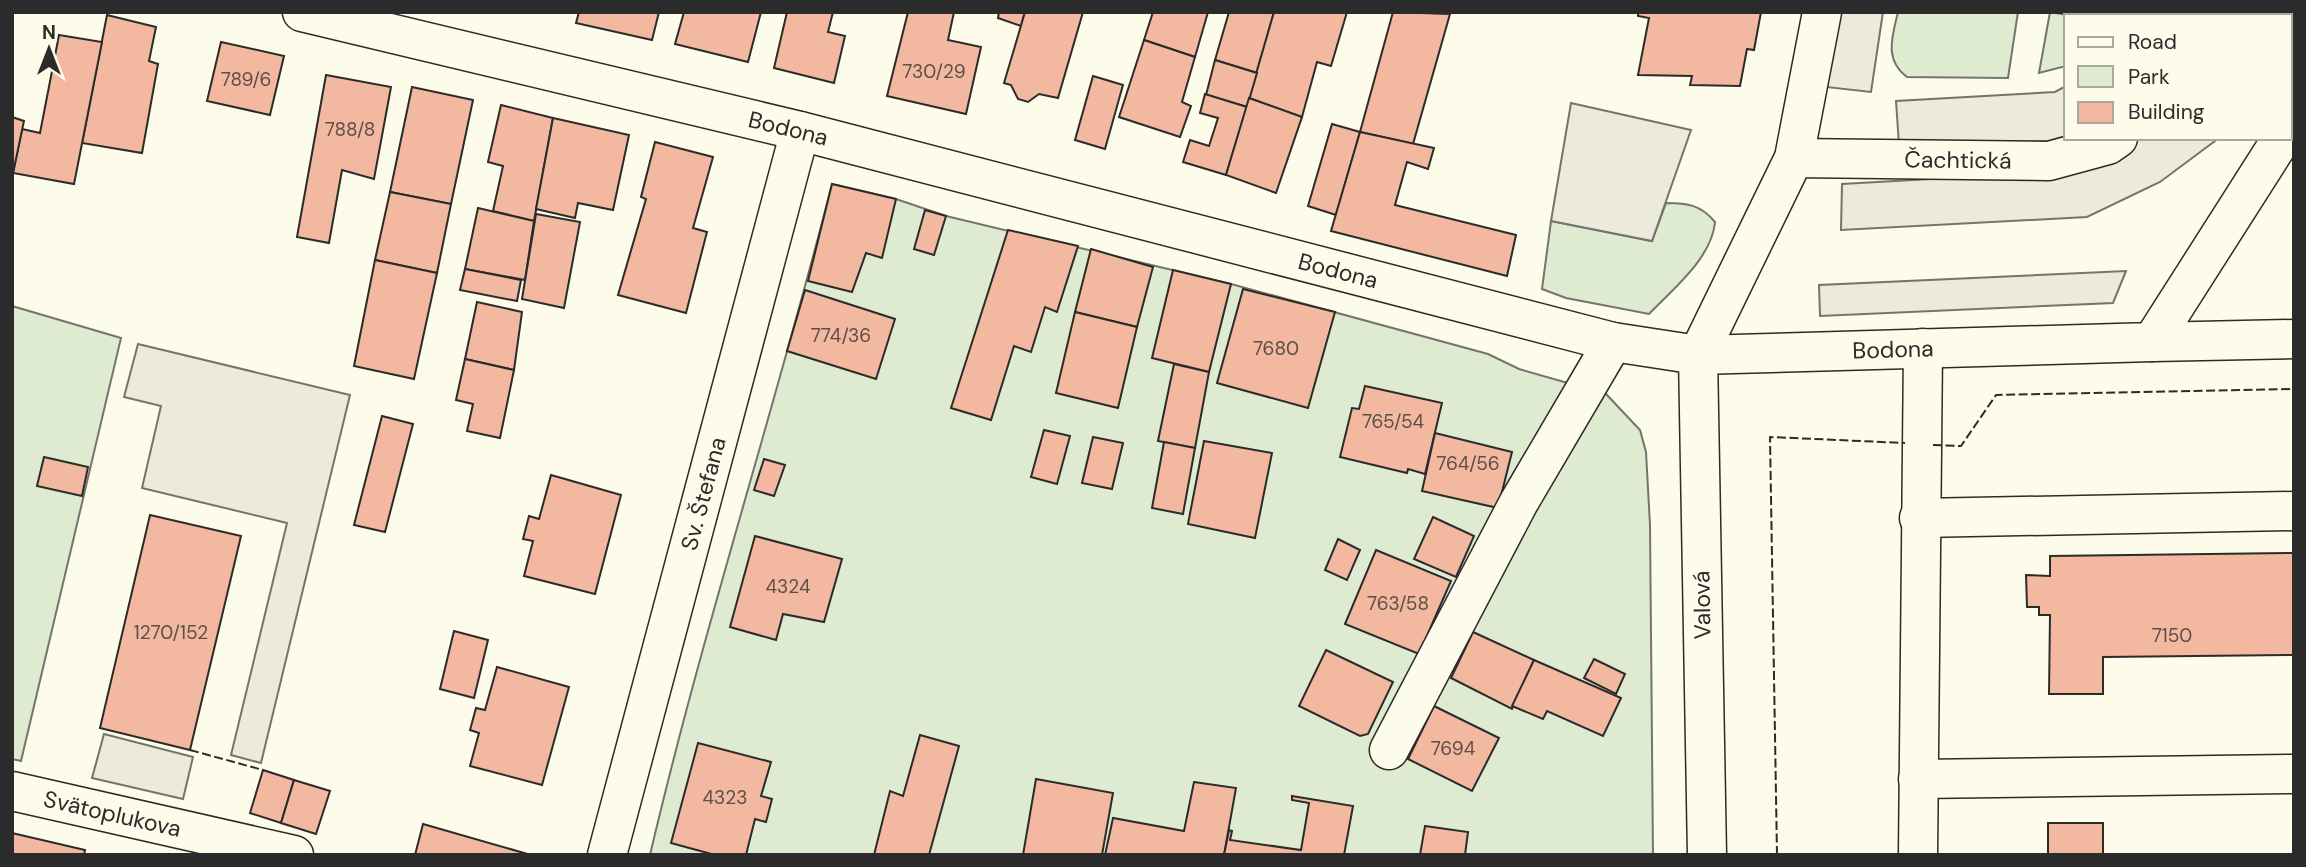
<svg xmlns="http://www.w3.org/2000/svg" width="2306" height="867" viewBox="0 0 2306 867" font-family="'DM Sans',sans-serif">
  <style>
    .green { fill: #deebd1; stroke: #74746e; stroke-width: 2 }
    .parking { fill: #eceadb; stroke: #74746e; stroke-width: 2 }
    .building { fill: #f2b8a0; stroke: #2b2b2b; stroke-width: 2 }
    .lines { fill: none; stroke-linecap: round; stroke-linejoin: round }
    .minor-casing { stroke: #2b2b2b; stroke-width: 41 }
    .minor { stroke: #fdfbea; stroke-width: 38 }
    .fence { stroke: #2b2b2b; stroke-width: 2; stroke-dasharray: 9 3.5; stroke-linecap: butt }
    .labels { text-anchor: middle; stroke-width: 5; stroke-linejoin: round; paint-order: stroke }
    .number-label { font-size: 19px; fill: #5d4e48 }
    .street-label { font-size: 23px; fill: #2b2b2b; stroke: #fdfbea }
  </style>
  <rect width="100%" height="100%" fill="#fdfbea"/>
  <!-- green -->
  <g class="green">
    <path d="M1898 12H2018L2008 78 1907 77C1884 60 1892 37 1898 12Z"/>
    <path d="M2050 12 2073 16H2066V66L2039 73Z"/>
    <path d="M832 184 896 199 946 216 1231 284 1488 354 1519 369 1606 394 1640 430 1646 452 1650 525 1653 855H650C703 629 775 409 832 184Z"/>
    <path d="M1666 203C1688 203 1701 205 1715 222 1712 258 1672 290 1649 314L1566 298 1542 289 1551 221 1652 241Z"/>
    <path d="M12 306 121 338 21 761 12 759Z"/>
  </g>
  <!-- parking -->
  <g class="parking">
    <path d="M1831 12H1883L1871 92 1817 86Z"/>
    <path d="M2257 12H2294V43L2290 48V16H2255Z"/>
    <path d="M2066 86V136L2049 141 1899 145 1896 101 2055 92Z"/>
    <path d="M1571 103 1691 130 1652 241 1551 221Z"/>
    <path d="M2140 138H2219L2160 182 2087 217 1841 230 1842 184 2075 171Z"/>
    <path d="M2126 271 2113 303 1820 316 1819 285Z"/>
    <path d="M138 344 350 395 261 763 231 755 287 523 142 488 161 406 124 397Z"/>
    <path d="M104 734 193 757 183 799 92 778Z"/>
  </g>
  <!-- building -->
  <g class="building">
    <path d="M579 12H659L652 40 576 23Z"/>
    <path d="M684 12H761L748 62 675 44Z"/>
    <path d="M787 12H833L828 32 845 36 834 83 774 68Z"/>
    <path d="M908 12H954L948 40 981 47 966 114 887 96Z"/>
    <path d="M999 12H1025L1021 26 998 18Z"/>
    <path d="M1025 12H1083L1058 98 1039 94 1028 102 1018 99 1011 85 1004 83Z"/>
    <path d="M1153 12H1208L1195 57 1144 40Z"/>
    <path d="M1229 12H1274L1257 73 1215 60Z"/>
    <path d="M1274 12H1347L1331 66 1317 62 1302 117 1249 98Z"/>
    <path d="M1393 12 1450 14 1413 144 1360 132Z"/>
    <path d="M1638 12H1761L1754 50 1747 49 1740 86 1690 85 1692 76 1638 75 1649 18 1638 16Z"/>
    <path d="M2055 12H2110L2109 16Z"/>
    <path d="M107 15 156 27 149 61 158 64 142 153 82 143Z"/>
    <path d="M59 35 102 42 74 184 13 173 22 129 40 133Z"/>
    <path d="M1144 40 1195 57 1182 102 1191 106 1180 137 1119 117Z"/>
    <path d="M221 42 284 56 270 115 207 101Z"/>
    <path d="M1215 60 1257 73 1247 107 1206 95Z"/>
    <path d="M326 75 391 87 374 179 342 170 329 243 297 237Z"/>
    <path d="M1093 76 1123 85 1105 149 1075 140Z"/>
    <path d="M412 87 473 100 451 204 390 192Z"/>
    <path d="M1205 94 1247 107 1226 175 1183 162 1190 140 1209 146 1218 118 1200 113Z"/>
    <path d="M1249 98 1302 117 1276 193 1226 175Z"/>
    <path d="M501 105 553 118 534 221 493 211 503 166 488 162Z"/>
    <path d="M12 117 24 121 13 173H12Z"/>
    <path d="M553 118 629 135 613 210 578 203 575 218 536 209Z"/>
    <path d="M1332 124 1360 132 1336 215 1308 206Z"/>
    <path d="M1360 132 1434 148 1428 169 1407 162 1395 205 1516 235 1507 276 1331 231Z"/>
    <path d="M655 142 713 157 693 228 707 232 686 313 618 295 646 199 641 197Z"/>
    <path d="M832 184 896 199 882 258 866 253 852 292 808 281Z"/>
    <path d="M390 192 451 204 437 273 375 260Z"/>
    <path d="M478 208 534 221 525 280 465 269Z"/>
    <path d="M925 210 946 216 934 255 914 249Z"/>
    <path d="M536 214 580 222 564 308 522 299Z"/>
    <path d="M1008 230 1078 246 1057 312 1045 307 1031 352 1014 346 991 420 951 408Z"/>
    <path d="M1091 249 1153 267 1137 327 1075 312Z"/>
    <path d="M375 260 437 273 414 379 354 366Z"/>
    <path d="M465 269 521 280 517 301 460 290Z"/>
    <path d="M1173 270 1231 284 1209 372 1152 358Z"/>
    <path d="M1243 289 1335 312 1308 408 1217 383Z"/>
    <path d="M805 290 895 319 876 379 787 351Z"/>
    <path d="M477 302 522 312 514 370 465 359Z"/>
    <path d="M1075 312 1137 327 1118 408 1056 393Z"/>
    <path d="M465 359 514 370 500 438 467 431 473 404 456 400Z"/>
    <path d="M1174 364 1209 372 1195 448 1158 441Z"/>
    <path d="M1365 386 1442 403 1425 474 1408 469 1407 473 1340 457 1352 408 1359 409Z"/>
    <path d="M382 416 413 424 385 532 354 525Z"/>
    <path d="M1044 430 1070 436 1057 484 1031 477Z"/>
    <path d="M1435 433 1512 452 1498 508 1422 491Z"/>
    <path d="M1093 437 1123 443 1112 489 1082 483Z"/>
    <path d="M1204 441 1272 453 1255 538 1188 524Z"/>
    <path d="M1164 442 1195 448 1183 514 1152 508Z"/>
    <path d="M44 457 88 467 82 496 37 486Z"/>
    <path d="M764 459 785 465 774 496 754 490Z"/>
    <path d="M551 475 621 495 595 594 524 576 533 541 523 539 529 516 539 519Z"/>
    <path d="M150 515 241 536 190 750 100 728Z"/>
    <path d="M1433 517 1474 536 1456 577 1414 559Z"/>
    <path d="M755 536 842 559 824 622 783 614 776 640 730 627Z"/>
    <path d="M1338 539 1360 550 1347 580 1325 570Z"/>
    <path d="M1376 550 1451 581 1419 654 1345 624Z"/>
    <path d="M2294 553V655L2103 657V694H2049L2050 615H2039V607H2027L2026 575 2050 576V556Z"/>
    <path d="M454 631 488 640 474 698 440 689Z"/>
    <path d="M1473 632 1534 660 1512 709 1451 678Z"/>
    <path d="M1326 650 1393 682 1368 734 1360 736 1299 706Z"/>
    <path d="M1594 659 1625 674 1616 694 1584 678Z"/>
    <path d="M1534 660 1621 698 1603 736 1547 711 1543 719 1512 706Z"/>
    <path d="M497 667 569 687 542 785 470 766 479 733 470 730 476 708 485 710Z"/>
    <path d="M1434 706 1499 738 1472 791 1408 759Z"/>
    <path d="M920 735 959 746 929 855H874L890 791 903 796Z"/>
    <path d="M698 743 771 762 761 796 772 799 766 822 755 819 746 855H715L671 843Z"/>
    <path d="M263 770 294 780 281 823 250 813Z"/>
    <path d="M1036 779 1113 793 1102 855H1023Z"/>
    <path d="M294 780 330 791 316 834 281 823Z"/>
    <path d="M1194 782 1236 788 1224 855H1105L1113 818 1184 831Z"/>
    <path d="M1292 796 1353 806 1344 855H1224L1229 830 1232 831 1230 840 1301 850 1309 803 1292 800Z"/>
    <rect x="2048" y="823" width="55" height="32"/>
    <path d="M423 824 531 855H415Z"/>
    <path d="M1425 826 1468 832 1465 855H1420Z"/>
    <path d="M12 833 85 850 84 855H12Z"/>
  </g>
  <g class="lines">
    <!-- minor casing -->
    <g class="minor-casing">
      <g id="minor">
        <path id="s1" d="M302 12 800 131 1613 342 1698 355 2152 342 2282 138"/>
        <path d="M2241 16 2244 12"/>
        <path id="s2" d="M1794 158 2049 161 2108 145 2118 138"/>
        <path d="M2152 342 2294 339"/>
        <path d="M1919 518 2294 511"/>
        <path d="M1389 750 1519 502 1613 342"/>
        <path d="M1918 779 2294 774"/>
        <path id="s3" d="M12 791 294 855"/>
        <path id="s4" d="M607 855 800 131"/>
        <path d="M1707 855 1698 355 1794 158 1822 12"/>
        <path d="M1918 855 1923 348"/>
      </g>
    </g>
    <!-- minor -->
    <use href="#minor" class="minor"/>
    <!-- fence -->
    <g class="fence">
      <path d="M1933 445 1961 446 1996 395 2294 389"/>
      <path d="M190 750 263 770"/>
      <path d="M1777 855 1770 437 1905 443"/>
    </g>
  </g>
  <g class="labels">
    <!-- number labels -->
    <g class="number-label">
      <text x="934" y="78">730/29</text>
      <text x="246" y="86">789/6</text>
      <text x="350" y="136">788/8</text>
      <text x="841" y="342">774/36</text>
      <text x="1276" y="355">7680</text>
      <text x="1393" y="428">765/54</text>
      <text x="1468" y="470">764/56</text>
      <text x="788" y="593">4324</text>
      <text x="1398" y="610">763/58</text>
      <text x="171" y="639">1270/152</text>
      <text x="2172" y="642">7150</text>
      <text x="1453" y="755">7694</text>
      <text x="725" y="804">4323</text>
    </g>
    <!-- street labels -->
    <g class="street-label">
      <text dy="8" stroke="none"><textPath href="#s1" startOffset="500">Bodona</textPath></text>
      <text dy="8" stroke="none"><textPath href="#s2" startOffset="164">Čachtická</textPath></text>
      <text dy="8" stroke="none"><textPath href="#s1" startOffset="1068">Bodona</textPath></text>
      <text dy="8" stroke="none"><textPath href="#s1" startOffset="1633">Bodona</textPath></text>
      <text dy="8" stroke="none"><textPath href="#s4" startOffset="374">Sv. Štefana</textPath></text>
      <text transform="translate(1702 605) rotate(-91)" y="8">Valová</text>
      <text dy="8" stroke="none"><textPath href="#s3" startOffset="103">Svätoplukova</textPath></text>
    </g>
  </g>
  <!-- border -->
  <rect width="2306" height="867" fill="none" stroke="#2b2b2b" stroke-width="28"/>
  <!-- legend -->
  <rect x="2064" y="14" width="228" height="126" fill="#fdfbea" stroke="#a9a89e" stroke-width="2"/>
  <rect x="2078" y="37" width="35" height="10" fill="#fdfbea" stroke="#a9a89e" stroke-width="2"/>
  <text x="2128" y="49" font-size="21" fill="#2b2b2b">Road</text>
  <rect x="2078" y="66" width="35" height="21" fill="#deebd1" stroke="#a9a89e" stroke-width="2"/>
  <text x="2128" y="84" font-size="21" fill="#2b2b2b">Park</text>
  <rect x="2078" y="102" width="35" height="21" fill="#f2b8a0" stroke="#a9a89e" stroke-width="2"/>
  <text x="2128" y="119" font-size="21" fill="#2b2b2b">Building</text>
  <!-- north arrow -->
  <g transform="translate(49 49)" stroke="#fdfbea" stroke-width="5" paint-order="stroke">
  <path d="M0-5L12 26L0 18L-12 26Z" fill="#2b2b2b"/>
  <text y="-10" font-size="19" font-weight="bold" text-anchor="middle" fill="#2b2b2b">N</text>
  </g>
</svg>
